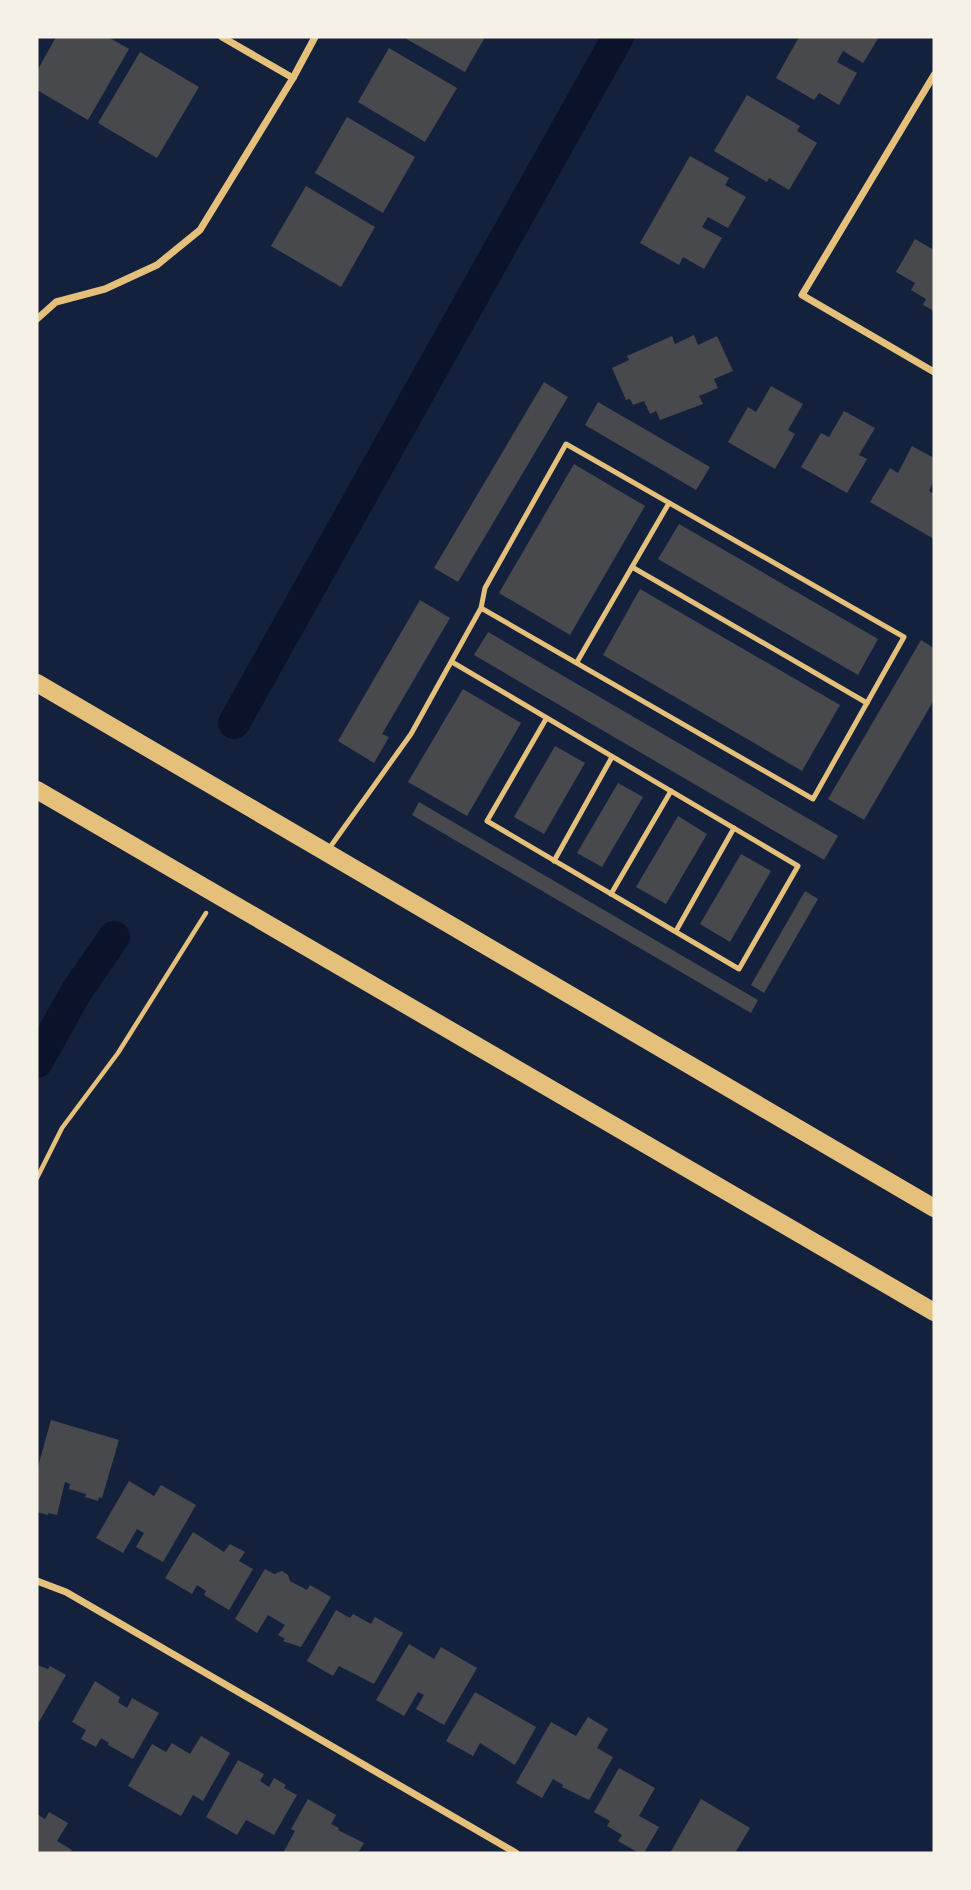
<svg xmlns="http://www.w3.org/2000/svg" width="971" height="1890" viewBox="0 0 971 1890" font-family="'Source Serif 4',serif">
  <style>
    .lines { fill: none; stroke-linecap: round; stroke-linejoin: round }
    .canal { stroke: #0b132b; stroke-width: 32 }
    .building { fill: #48494c }
    .path { stroke: #e5c07b; stroke-width: 4.5 }
    .service { stroke: #e5c07b; stroke-width: 5 }
    .minor { stroke: #e5c07b; stroke-width: 7 }
    .primary { stroke: #e5c07b; stroke-width: 18 }
  </style>
  <rect width="100%" height="100%" fill="#14213d"/>
  <g class="lines">
    <!-- canal -->
    <g class="canal">
      <path d="M234 723 618 37"/>
      <path d="M37 1062 76 992 114 937"/>
    </g>
  </g>
  <!-- building -->
  <g class="building">
    <path d="M56 37H108L129 49 88 120 37 90V71Z"/>
    <path d="M403 37H485L465 72Z"/>
    <path d="M799 37H879L863 63 843 51 837 62 857 73 839 105 819 93 814 100 776 78Z"/>
    <path d="M389 48 457 88 425 142 358 102Z"/>
    <path d="M140 52 199 87 157 158 98 123Z"/>
    <path d="M747 95 800 126 797 131 817 143 789 190 769 178 767 182 714 151Z"/>
    <path d="M347 117 415 157 383 213 315 173Z"/>
    <path d="M690 156 729 178 725 185 746 197 728 228 708 217 702 227 722 238 704 269 683 257 679 265 640 243Z"/>
    <path d="M306 186 375 227 341 287 271 246Z"/>
    <path d="M915 239 934 250V311L923 305 926 299 911 290 915 283 896 272Z"/>
    <path d="M694 335 698 345 717 336 733 371 714 379 718 388 699 396 703 404 660 420 656 411 650 414 644 401 633 405 630 399 626 400 612 368 629 360 627 356 672 336 675 344Z"/>
    <path d="M544 382 568 397 458 582 434 568Z"/>
    <path d="M771 386 803 404 788 430 795 434 775 469 728 442 748 407 756 412Z"/>
    <path d="M598 402 710 467 696 490 585 425Z"/>
    <path d="M844 411 875 428 859 455 867 459 847 493 801 467 821 433 829 437Z"/>
    <path d="M912 446 934 458V480L929 491 934 494V539L870 502 890 468 898 473Z"/>
    <path d="M574 464 645 506 570 635 499 593Z"/>
    <path d="M679 524 878 639 858 675 658 559Z"/>
    <path d="M640 589 840 705 802 771 603 655Z"/>
    <path d="M420 600 450 618 382 734 389 737 374 763 338 741Z"/>
    <path d="M488 632 838 836 824 860 474 655Z"/>
    <path d="M921 640 934 648V700L864 820 828 799Z"/>
    <path d="M463 689 521 723 467 816 408 782Z"/>
    <path d="M555 746 585 763 544 834 514 817Z"/>
    <path d="M618 783 643 797 602 867 577 853Z"/>
    <path d="M419 802 758 1000 751 1013 412 815Z"/>
    <path d="M678 816 707 834 666 904 636 887Z"/>
    <path d="M741 854 771 871 730 942 700 924Z"/>
    <path d="M805 891 818 899 764 993 751 985Z"/>
    <path d="M51 1420 119 1440 102 1498 99 1497 98 1501 85 1497 86 1494 69 1489 70 1484 65 1482 57 1515 48 1513V1515L37 1512V1470Z"/>
    <path d="M129 1481 154 1496 161 1485 196 1505 163 1562 136 1547 144 1533 137 1529 123 1553 96 1538Z"/>
    <path d="M193 1532 224 1552 230 1544 245 1552 239 1561 253 1569 229 1610 204 1595 206 1591 197 1585 192 1594 165 1578Z"/>
    <path d="M265 1569 274 1574 282 1571 288 1575 290 1581 307 1590 310 1585 331 1597 301 1647 283 1641 285 1639 278 1635 285 1625 268 1615 257 1633 235 1619Z"/>
    <path d="M336 1610 350 1618 353 1614 371 1624 375 1617 403 1633 374 1684 339 1666 333 1676 307 1661Z"/>
    <path d="M409 1644 434 1659 441 1647 477 1668 444 1725 416 1709 424 1695 418 1692 404 1716 376 1700Z"/>
    <path d="M37 1665 48 1669 50 1666 66 1675 39 1722 37 1721Z"/>
    <path d="M95 1681 120 1697 118 1702 127 1708 132 1698 159 1713 133 1759 108 1745 109 1743 101 1738 96 1747 81 1739 86 1730 72 1722Z"/>
    <path d="M475 1692 536 1727 515 1765 480 1743 473 1756 446 1741Z"/>
    <path d="M588 1717 608 1729 597 1748 613 1757 589 1800 562 1787 563 1785 553 1779 542 1798 516 1783 551 1722 576 1736Z"/>
    <path d="M201 1736 230 1753 203 1801 193 1795 181 1816 128 1786 152 1744 166 1752 172 1743 190 1754Z"/>
    <path d="M238 1760 264 1774 260 1781 269 1787 274 1778 286 1785 284 1788 297 1795 274 1835 246 1820 237 1835 206 1817Z"/>
    <path d="M619 1768 655 1788 639 1816 659 1827 644 1853H639L618 1841 622 1835 607 1826 610 1821 594 1812Z"/>
    <path d="M308 1799 336 1815 331 1824 339 1828 338 1830 364 1843 358 1853H283L295 1831 291 1829Z"/>
    <path d="M701 1799 750 1828 735 1853H670Z"/>
    <path d="M49 1812 68 1823 57 1841 72 1850 70 1853H37V1814L45 1819Z"/>
  </g>
  <g class="lines">
    <!-- path -->
    <path class="path" d="M37 1178 62 1128 118 1053 206 913"/>
    <!-- service -->
    <g class="service">
      <path d="M632 567 867 703"/>
      <path d="M452 662 798 866 739 969 487 821 546 719"/>
      <path d="M577 662 669 503"/>
      <path d="M328 850 411 734 481 608 485 588 566 444 904 637 813 799 481 608"/>
      <path d="M554 861 612 757"/>
      <path d="M611 894 671 791"/>
      <path d="M676 931 734 828"/>
    </g>
    <!-- minor -->
    <g class="minor">
      <path d="M222 37 293 78"/>
      <path d="M934 75 802 295 934 372"/>
      <path d="M37 319 56 302 105 289 157 265 200 230 293 78 315 37"/>
      <path d="M37 1581 66 1592 516 1853"/>
    </g>
    <!-- primary -->
    <g class="primary">
      <path d="M37 683 934 1208"/>
      <path d="M37 790 934 1312"/>
    </g>
  </g>
  <!-- border -->
  <rect width="971" height="1890" fill="none" stroke="#f6f1e7" stroke-width="77"/>
</svg>
